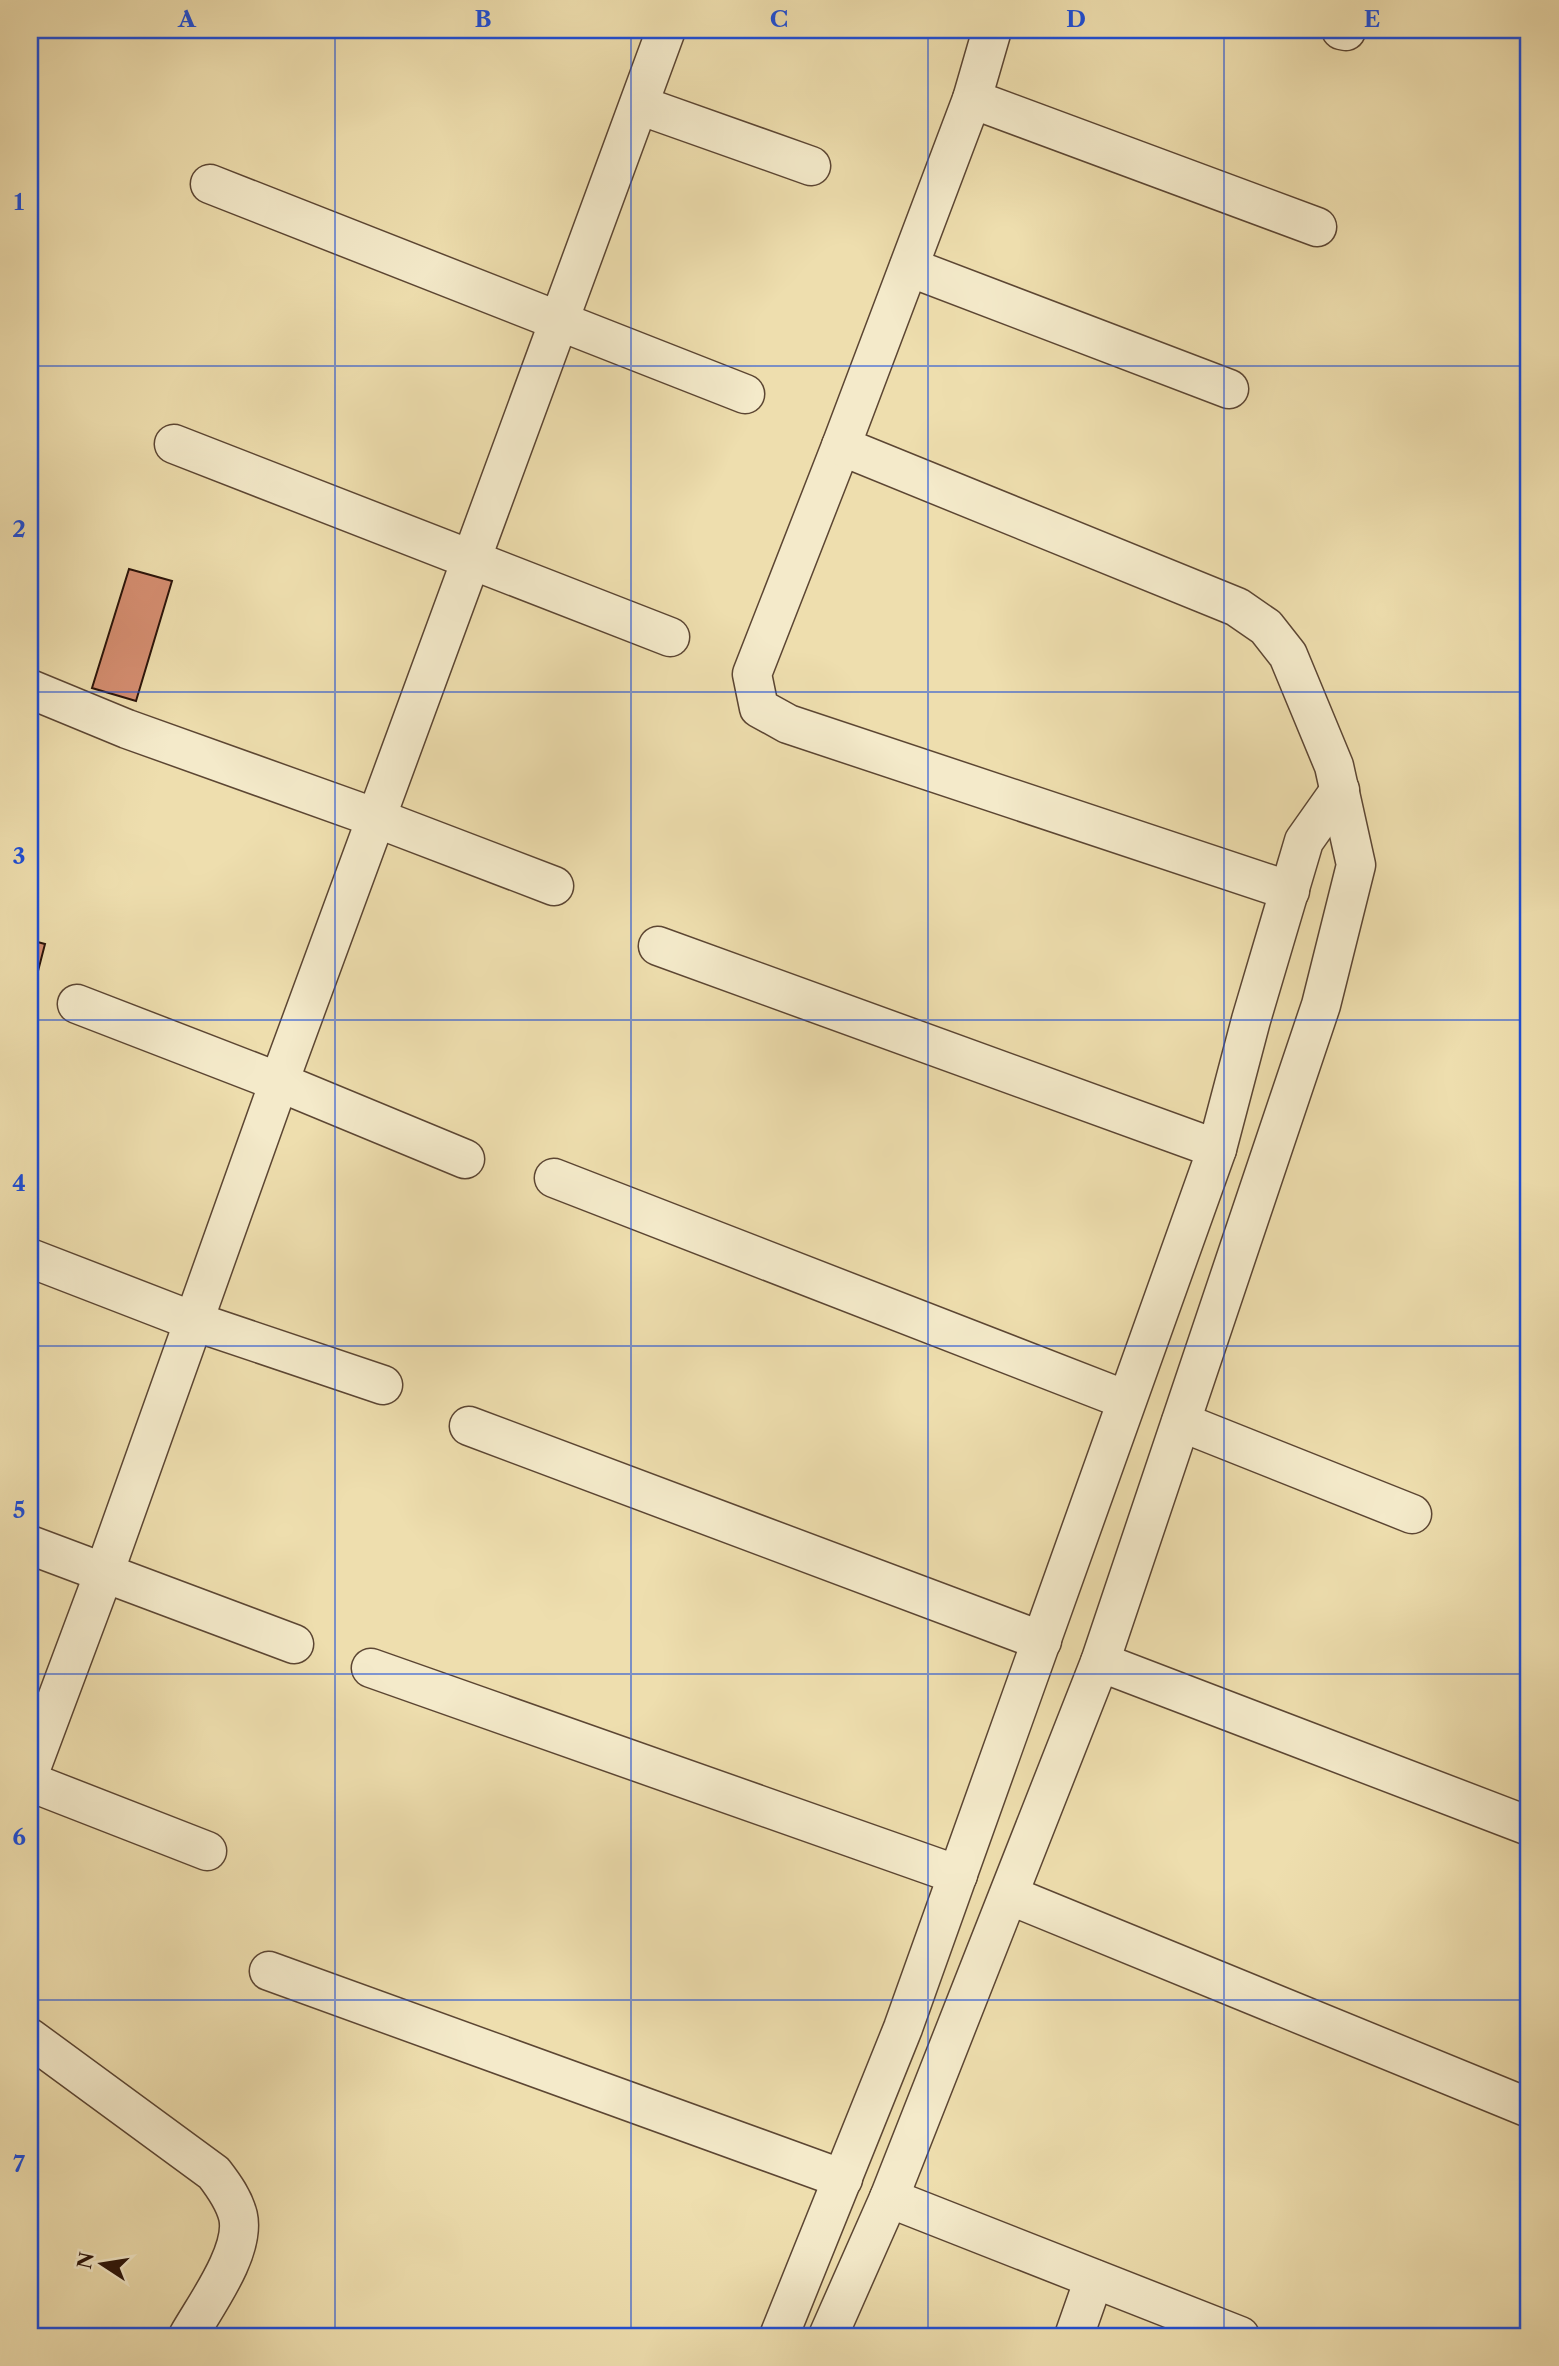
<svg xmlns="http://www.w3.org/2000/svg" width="1559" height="2366" viewBox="0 0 1559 2366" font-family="'Libre Caslon Text',serif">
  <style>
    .building { fill: #d58e71; stroke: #2b140a; stroke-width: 2 }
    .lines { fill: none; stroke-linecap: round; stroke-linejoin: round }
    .minor-casing { stroke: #5c4633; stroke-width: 41 }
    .minor { stroke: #f4eaca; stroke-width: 38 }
    .grid { fill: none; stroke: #1d4ed8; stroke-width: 2; stroke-opacity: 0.55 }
    .neatline { fill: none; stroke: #1d4ed8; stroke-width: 2.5 }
    .grid-label { font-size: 23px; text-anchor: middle; font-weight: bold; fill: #1d4ed8 }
  </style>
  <rect width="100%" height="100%" fill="#eedeae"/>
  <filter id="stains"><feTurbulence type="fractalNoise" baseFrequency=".00286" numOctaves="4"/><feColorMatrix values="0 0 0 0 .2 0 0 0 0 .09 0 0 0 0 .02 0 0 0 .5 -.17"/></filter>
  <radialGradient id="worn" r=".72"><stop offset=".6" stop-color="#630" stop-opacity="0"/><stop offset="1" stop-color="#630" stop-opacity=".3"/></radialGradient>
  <!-- building -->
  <g class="building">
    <path d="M129 569 172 581 136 701 92 688Z"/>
    <path d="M30 940 45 944 30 1002Z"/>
  </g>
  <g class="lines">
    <!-- minor casing -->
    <g class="minor-casing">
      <g id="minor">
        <path d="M1341 30 1346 31"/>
        <path d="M972 99 1317 227"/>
        <path d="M639 105 811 166"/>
        <path d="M210 184 745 394"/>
        <path d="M909 267 1229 389"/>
        <path d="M174 444 670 637"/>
        <path d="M841 446 752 674 759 708 788 724 1290 891"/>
        <path d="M30 689 127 729 376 818 554 886"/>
        <path d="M658 946 1217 1149"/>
        <path d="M77 1004 279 1082 465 1159"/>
        <path d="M554 1178 1126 1400"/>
        <path d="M30 1258 193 1321 383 1385"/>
        <path d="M1181 1422 1412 1514"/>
        <path d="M469 1426 1042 1641"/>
        <path d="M30 1545 294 1644"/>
        <path d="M1100 1662 1529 1826"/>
        <path d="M371 1668 958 1875"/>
        <path d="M30 1771 104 1573 279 1082 666 30"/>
        <path d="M30 1782 207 1851"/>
        <path d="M1009 1895 1529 2108"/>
        <path d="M269 1971 843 2179"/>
        <path d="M30 2038 214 2173C224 2186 234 2200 238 2216 246 2251 205 2306 188 2336"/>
        <path d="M889 2198 1240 2336"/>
        <path d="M779 2336 903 2028 1217 1149 1251 1020 1304 841 1340 790"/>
        <path d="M828 2336 889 2198 1100 1662 1321 1005 1356 865 1334 766 1288 655 1266 627 1237 607 841 446 972 99 992 30"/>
        <path d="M1074 2336 1094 2279"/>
      </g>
    </g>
    <!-- minor -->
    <use href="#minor" class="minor"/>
  </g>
  <!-- grid -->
  <path class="grid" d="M335 30V2336M631 30V2336M928 30V2336M1224 30V2336M30 366H1529M30 692H1529M30 1020H1529M30 1346H1529M30 1674H1529M30 2000H1529"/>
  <!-- margin -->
  <rect width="1559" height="2366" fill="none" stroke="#eedeae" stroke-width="77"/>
  <!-- north arrow -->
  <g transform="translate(102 2264) rotate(282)" stroke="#f4eaca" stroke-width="5" paint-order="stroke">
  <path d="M0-5L12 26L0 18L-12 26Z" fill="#2b140a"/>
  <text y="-10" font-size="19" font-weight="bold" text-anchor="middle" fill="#2b140a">N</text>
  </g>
  <rect x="38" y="38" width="1482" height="2290" class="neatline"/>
  <g class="grid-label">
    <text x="187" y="27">A</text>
    <text x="483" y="27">B</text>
    <text x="779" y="27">C</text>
    <text x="1076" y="27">D</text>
    <text x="1372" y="27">E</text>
    <text x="19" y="210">1</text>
    <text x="19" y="537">2</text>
    <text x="19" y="864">3</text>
    <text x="19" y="1191">4</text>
    <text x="19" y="1518">5</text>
    <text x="19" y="1845">6</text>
    <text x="19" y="2172">7</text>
  </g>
  <rect width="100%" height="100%" filter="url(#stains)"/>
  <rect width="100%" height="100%" fill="url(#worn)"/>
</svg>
